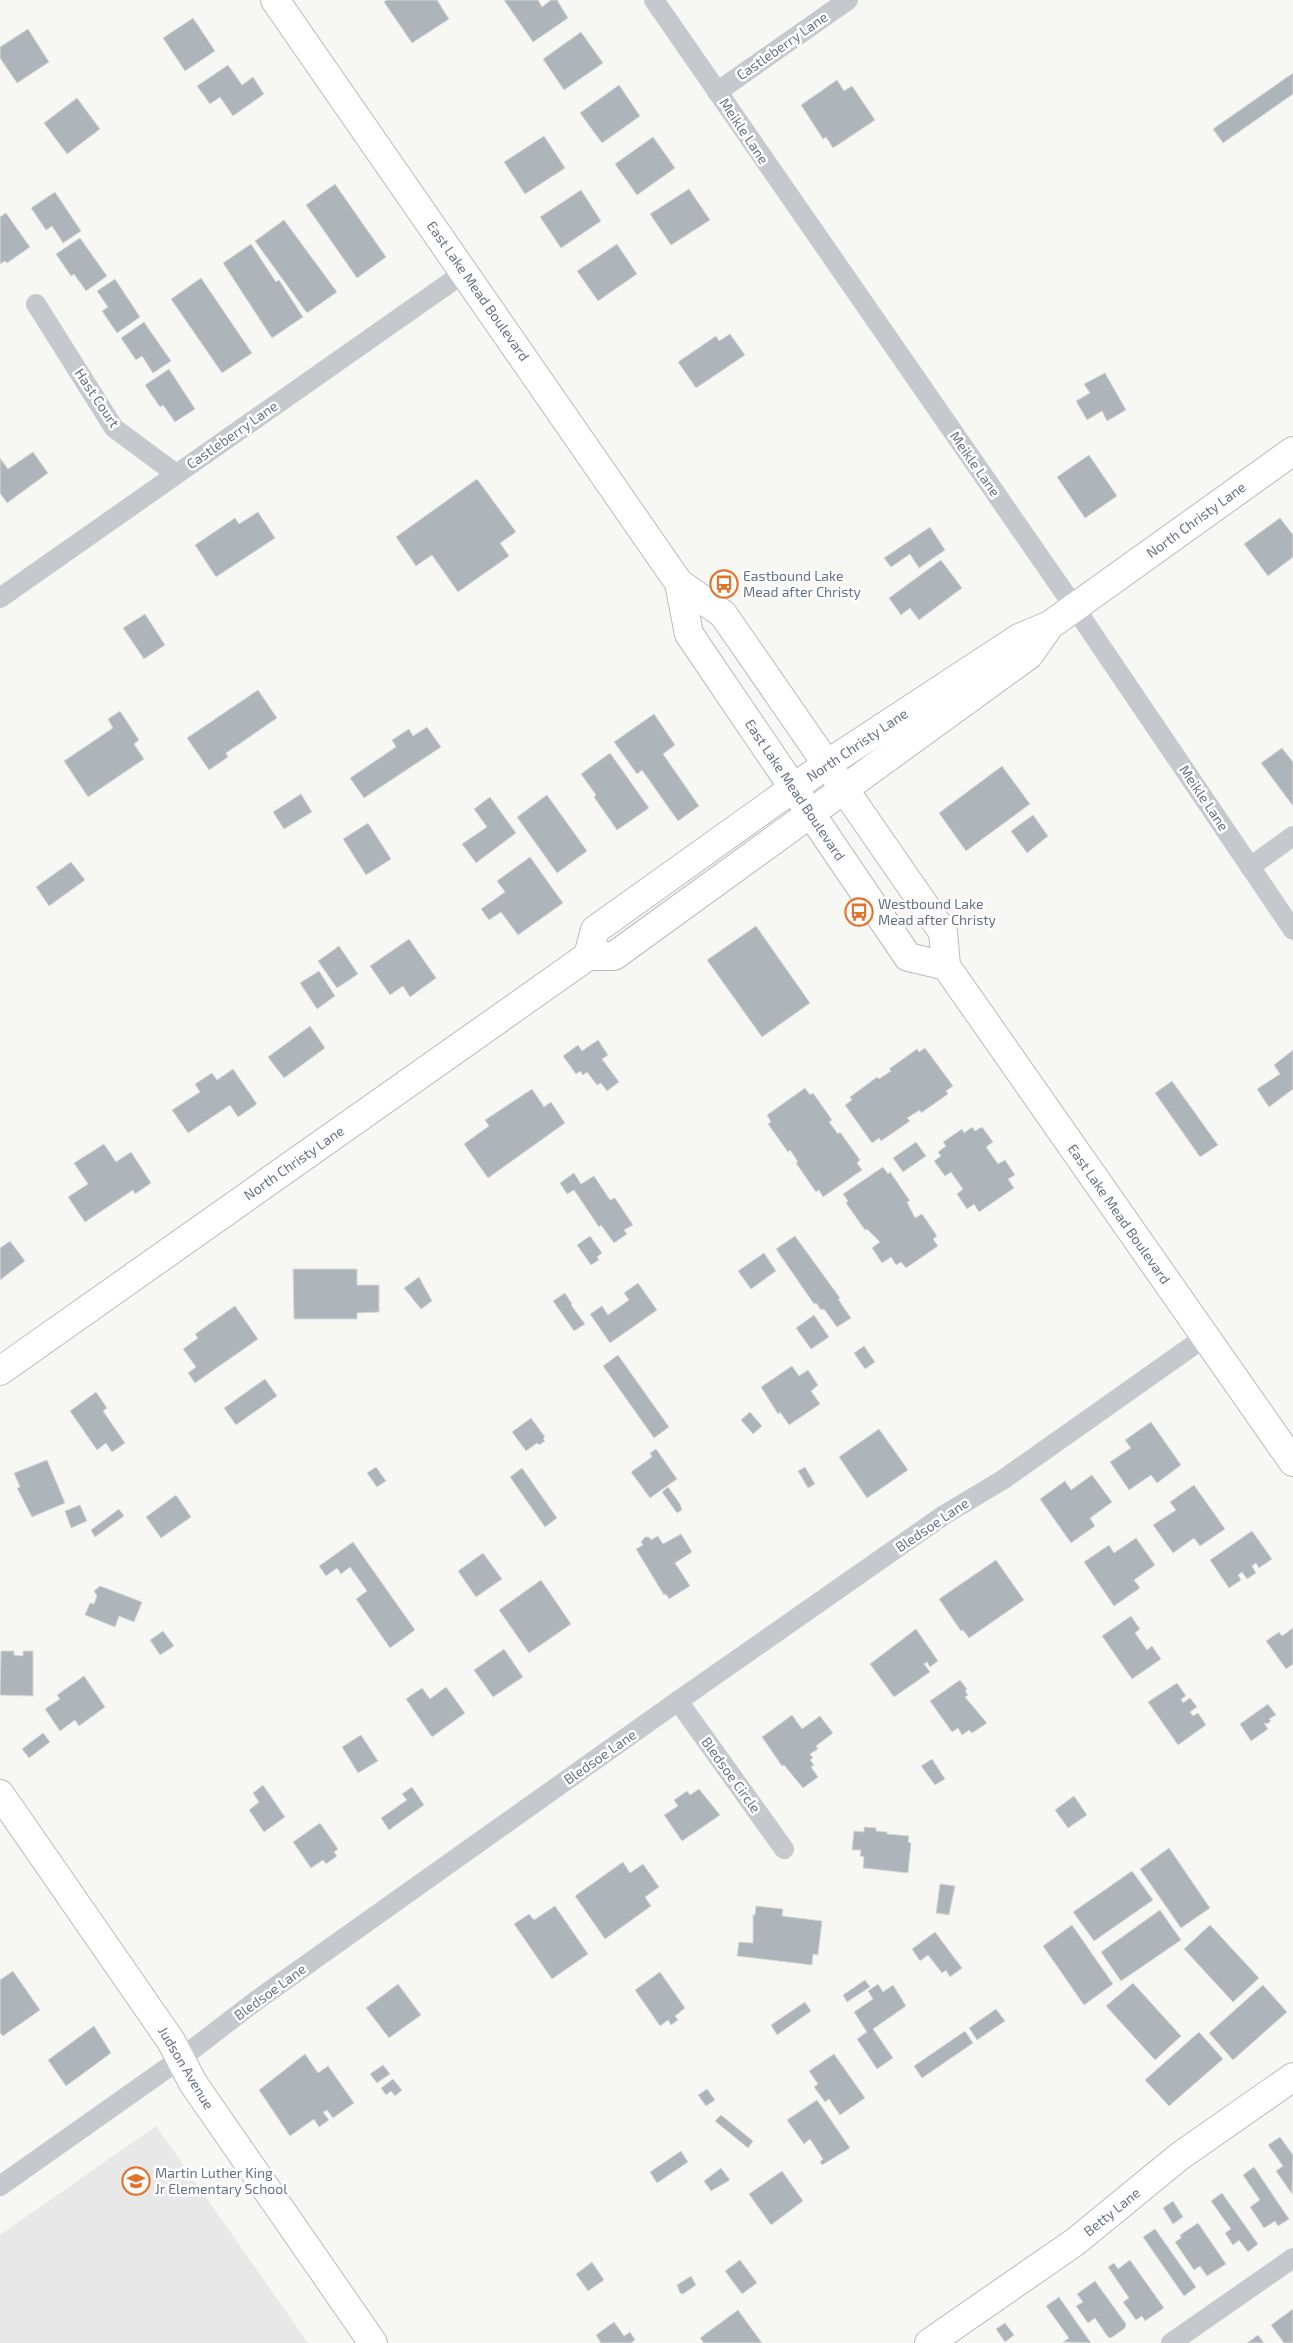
<svg xmlns="http://www.w3.org/2000/svg" width="1293" height="2343" viewBox="0 0 1293 2343" font-family="'Exo 2',sans-serif">
  <style>
    .built { fill: #e7e8e7 }
    .building { fill: #adb4ba; stroke: #d8d9d6 }
    .lines { fill: none; stroke-linecap: round; stroke-linejoin: round }
    .secondary-casing { stroke: #b7bbc0; stroke-width: 30 }
    .primary-casing { stroke: #b8bbc0; stroke-width: 30 }
    .street { stroke: #c5c8cc; stroke-width: 20 }
    .secondary { stroke: #fff; stroke-width: 28 }
    .primary { stroke: #fff; stroke-width: 28 }
    .labels { text-anchor: middle; stroke-width: 5; stroke-linejoin: round; paint-order: stroke }
    .street-label { font-size: 14px; fill: #667285; stroke: #fff }
    .poi-label { font-size: 14px; fill: #667285; stroke: #fff; text-anchor: start }
  </style>
  <rect width="100%" height="100%" fill="#f7f7f4"/>
  <!-- built -->
  <path class="built" d="M156 2126 308 2343H0V2235Z"/>
  <!-- building -->
  <g class="building">
    <path d="M387 0H437L449 19 412 43 384 2Z"/>
    <path d="M504 0H538L542 7 551 0H557L568 18 533 42Z"/>
    <path d="M193 18 215 51 185 71 163 38Z"/>
    <path d="M28 29 49 62 17 83 0 58V47Z"/>
    <path d="M581 32 603 63 564 90 543 59Z"/>
    <path d="M228 65 242 85 253 77 264 94 233 116 220 97 210 104 197 86Z"/>
    <path d="M1293 73V94L1223 143 1213 129Z"/>
    <path d="M837 80 844 91 852 86 875 120 833 148 826 137 823 139 801 105Z"/>
    <path d="M619 85 640 116 602 143 580 113Z"/>
    <path d="M77 98 100 129 67 154 44 123Z"/>
    <path d="M544 136 565 168 525 194 504 162Z"/>
    <path d="M653 137 675 168 637 195 615 164Z"/>
    <path d="M335 184 386 257 357 278 306 205Z"/>
    <path d="M689 189 710 220 671 245 650 214Z"/>
    <path d="M581 190 601 221 561 248 540 217Z"/>
    <path d="M55 192 81 231 63 243 52 226 46 230 31 208Z"/>
    <path d="M6 213 30 247 7 263 5 261 0 264V217Z"/>
    <path d="M284 220 337 292 307 313 255 241Z"/>
    <path d="M80 238 107 276 86 291 74 274 71 276 56 254Z"/>
    <path d="M251 244 276 282 279 280 303 317 272 338 223 263Z"/>
    <path d="M617 244 637 274 598 301 577 271Z"/>
    <path d="M201 278 252 353 222 373 171 299Z"/>
    <path d="M115 279 140 317 117 333 102 311 108 307 97 291Z"/>
    <path d="M144 322 171 361 153 373 142 356 136 360 121 338Z"/>
    <path d="M730 334 745 355 696 388 678 362 716 336 719 341Z"/>
    <path d="M169 369 195 409 175 422 163 405 160 407 145 385Z"/>
    <path d="M1105 373 1126 410 1107 421 1102 411 1087 420 1076 401 1090 393 1084 384Z"/>
    <path d="M33 452 48 473 7 503 0 493V458L8 469Z"/>
    <path d="M1089 455 1117 496 1085 518 1057 477Z"/>
    <path d="M477 479 516 532 500 543 509 556 458 592 432 555 416 566 396 537Z"/>
    <path d="M258 512 275 538 216 577 195 545 235 518 239 524Z"/>
    <path d="M1280 518 1293 535V557L1268 576 1244 544Z"/>
    <path d="M930 527 945 550 919 568 910 554 891 567 884 558Z"/>
    <path d="M941 560 962 588 919 620 910 608 901 615 889 598Z"/>
    <path d="M145 614 165 645 144 659 123 628Z"/>
    <path d="M258 690 277 718 226 753 228 757 209 770 187 738Z"/>
    <path d="M120 711 139 740 134 744 144 759 88 797 64 761 113 728 108 719Z"/>
    <path d="M654 714 675 745 663 754 699 806 678 821 642 770 637 774 614 742Z"/>
    <path d="M427 727 441 747 364 798 350 778 396 747 392 740 409 729 413 736Z"/>
    <path d="M1282 748 1293 762V806L1261 763Z"/>
    <path d="M610 753 649 808 617 830 594 797 596 795 581 774Z"/>
    <path d="M1002 766 1030 804 966 851 939 813Z"/>
    <path d="M301 794 312 812 284 829 273 812Z"/>
    <path d="M547 795 587 851 557 873 517 817Z"/>
    <path d="M490 797 516 833 476 863 462 844 487 827 474 809Z"/>
    <path d="M1033 815 1048 836 1027 853 1011 831Z"/>
    <path d="M368 823 391 859 366 875 343 839Z"/>
    <path d="M530 857 563 903 518 935 501 912 489 920 481 909 505 892 497 881Z"/>
    <path d="M71 862 85 880 49 906 36 887Z"/>
    <path d="M756 926 810 1003 762 1037 707 960Z"/>
    <path d="M409 939 436 978 410 997 403 986 390 995 370 966Z"/>
    <path d="M339 946 358 974 337 988 318 961Z"/>
    <path d="M319 971 335 996 317 1009 300 983Z"/>
    <path d="M310 1026 325 1048 284 1078 268 1057Z"/>
    <path d="M598 1040 608 1055 602 1059 619 1082 607 1091 601 1083 597 1085 587 1072 583 1075 580 1071 576 1074 563 1056 578 1045 582 1051Z"/>
    <path d="M925 1048 953 1086 946 1091 948 1094 921 1113 920 1110 907 1118 910 1121 881 1141 879 1138 872 1143 845 1105 852 1100 850 1097 877 1077 879 1079 891 1071 889 1069 917 1049 919 1052Z"/>
    <path d="M1293 1050V1089L1269 1107 1257 1089 1280 1074 1274 1065Z"/>
    <path d="M233 1069 257 1104 238 1117 230 1105 188 1133 172 1110 200 1092 195 1084 212 1073 217 1080Z"/>
    <path d="M1172 1081 1218 1145 1200 1157 1155 1093Z"/>
    <path d="M805 1088 810 1095 813 1093 832 1120 829 1122 838 1134 840 1132 860 1160 857 1163 862 1170 823 1197 819 1190 816 1192 796 1163 798 1162 790 1150 788 1152 768 1124 771 1122 767 1115Z"/>
    <path d="M532 1089 544 1107 551 1102 565 1123 488 1178 464 1144 489 1126 485 1120Z"/>
    <path d="M972 1127 975 1131 982 1127 993 1142 986 1147 998 1164 1005 1160 1015 1175 1008 1179 1014 1188 979 1212 974 1204 967 1209 957 1194 963 1189 951 1172 945 1176 934 1161 941 1156 938 1152 946 1146 943 1142 962 1129 964 1133Z"/>
    <path d="M916 1142 926 1156 903 1172 893 1158Z"/>
    <path d="M104 1144 116 1162 131 1152 151 1183 135 1194 133 1190 85 1222 68 1197 88 1184 74 1163Z"/>
    <path d="M883 1167 888 1174 890 1172 910 1201 907 1202 915 1218 922 1214 937 1236 933 1239 938 1246 906 1268 901 1262 896 1265 891 1257 882 1263 872 1248 880 1242 867 1229 865 1230 846 1203 848 1201 843 1194Z"/>
    <path d="M574 1173 581 1184 594 1176 610 1200 615 1198 633 1225 624 1230 627 1234 614 1243 601 1225 599 1227 574 1190 567 1194 560 1183Z"/>
    <path d="M590 1236 602 1253 597 1257 599 1260 591 1265 577 1245Z"/>
    <path d="M795 1236 840 1298 838 1299 851 1318 837 1327 824 1309 821 1310 816 1303 814 1304 776 1249Z"/>
    <path d="M10 1241 25 1261 0 1280V1248Z"/>
    <path d="M764 1253 776 1271 751 1289 738 1271Z"/>
    <path d="M293 1269H357V1285H379V1312L357 1313V1319H294Z"/>
    <path d="M419 1277 432 1301 421 1309 404 1288Z"/>
    <path d="M638 1283 657 1310 610 1343 590 1314 602 1306 608 1315 629 1300 624 1293Z"/>
    <path d="M565 1293 572 1304 571 1305 585 1324 574 1331 553 1301Z"/>
    <path d="M235 1306 258 1339 195 1383 188 1373 196 1367 183 1349 198 1338 195 1334Z"/>
    <path d="M814 1315 829 1337 811 1349 796 1328Z"/>
    <path d="M864 1346 875 1362 865 1369 854 1353Z"/>
    <path d="M618 1355 669 1427 654 1438 603 1366Z"/>
    <path d="M792 1366 799 1376 808 1370 818 1385 811 1391 820 1404 789 1425 780 1412 778 1414 761 1387Z"/>
    <path d="M265 1379 277 1396 236 1425 224 1408Z"/>
    <path d="M96 1392 107 1408 103 1411 125 1443 112 1452 106 1443 97 1450 70 1411Z"/>
    <path d="M750 1412 762 1426 753 1434 741 1420Z"/>
    <path d="M531 1418 545 1437 543 1439 545 1441 539 1445 537 1443 526 1451 512 1432Z"/>
    <path d="M1151 1422 1181 1465 1157 1483 1151 1475 1129 1490 1110 1462 1131 1448 1125 1440Z"/>
    <path d="M879 1429 908 1470 867 1498 839 1457Z"/>
    <path d="M656 1449 677 1479 650 1498 631 1472 652 1457 650 1453Z"/>
    <path d="M47 1460 65 1503 32 1517 17 1488 20 1487 14 1473Z"/>
    <path d="M376 1467 386 1481 377 1487 367 1473Z"/>
    <path d="M805 1467 815 1484 808 1488 798 1471Z"/>
    <path d="M522 1468 557 1518 545 1527 510 1477Z"/>
    <path d="M1092 1475 1112 1502 1090 1518 1095 1526 1071 1543 1040 1499 1065 1481 1071 1490Z"/>
    <path d="M1194 1485 1225 1529 1200 1546 1194 1538 1173 1553 1153 1525 1176 1510 1170 1502Z"/>
    <path d="M668 1487 680 1504 682 1510 677 1513 662 1492Z"/>
    <path d="M176 1495 191 1517 161 1538 146 1517Z"/>
    <path d="M80 1505 87 1521 71 1528 65 1511Z"/>
    <path d="M119 1509 124 1516 95 1537 91 1530Z"/>
    <path d="M1252 1531 1272 1559 1259 1568 1256 1563 1252 1566 1256 1573 1247 1579 1242 1572 1238 1575 1241 1580 1229 1588 1210 1560Z"/>
    <path d="M681 1534 692 1552 675 1563 690 1586 669 1599 666 1594 664 1595 636 1549 643 1545 641 1542 645 1537H649L651 1540 658 1536 663 1544Z"/>
    <path d="M1136 1538 1155 1565 1134 1580 1140 1588 1114 1606 1084 1562 1109 1545 1114 1553Z"/>
    <path d="M353 1542 415 1630 390 1648 356 1599 367 1591 350 1567 341 1574 337 1568 326 1576 319 1566Z"/>
    <path d="M483 1553 502 1579 476 1597 458 1571Z"/>
    <path d="M996 1560 1024 1600 969 1638 963 1630 961 1631 939 1599Z"/>
    <path d="M541 1580 571 1624 529 1653 499 1610Z"/>
    <path d="M100 1586 142 1602 134 1622 119 1616 115 1627 85 1615 90 1603 94 1604 97 1596 94 1591Z"/>
    <path d="M1131 1616 1140 1629 1135 1633 1147 1650 1152 1646 1161 1659 1132 1679 1102 1636Z"/>
    <path d="M1293 1628V1664L1286 1669 1266 1641 1279 1632 1282 1636Z"/>
    <path d="M916 1629 938 1661 930 1667 927 1662 924 1664 930 1672 894 1697 870 1664Z"/>
    <path d="M163 1631 174 1646 160 1655 150 1640Z"/>
    <path d="M504 1649 523 1677 493 1697 474 1670Z"/>
    <path d="M1 1651H14V1655L23 1656V1651H33V1696L0 1695Z"/>
    <path d="M84 1676 105 1707 79 1726 75 1720 60 1731 45 1709 60 1699 57 1695Z"/>
    <path d="M960 1680 967 1689 965 1691 968 1695 965 1697 987 1723 972 1733 969 1730 962 1735 958 1728 952 1732 930 1701Z"/>
    <path d="M1177 1683 1186 1696 1181 1699 1183 1703 1190 1698 1197 1707 1190 1712 1193 1716 1198 1713 1206 1725 1178 1745 1148 1702Z"/>
    <path d="M446 1687 465 1713 432 1737 406 1699 422 1688 430 1699Z"/>
    <path d="M1268 1704 1276 1715 1269 1719 1271 1721 1267 1724 1264 1723 1268 1729 1251 1741 1240 1724Z"/>
    <path d="M792 1715 802 1729 820 1716 833 1733 816 1746 818 1749 810 1754 813 1758 810 1760 814 1765 811 1767 818 1777 803 1788 784 1765 782 1766 762 1737Z"/>
    <path d="M43 1733 50 1742 29 1758 22 1749Z"/>
    <path d="M361 1735 378 1761 358 1773 342 1747Z"/>
    <path d="M932 1759 945 1779 935 1785 921 1766Z"/>
    <path d="M263 1785 285 1817 264 1832 249 1810 259 1802 253 1793Z"/>
    <path d="M412 1787 424 1805 389 1830 381 1818 407 1800 402 1794Z"/>
    <path d="M699 1789 720 1815 682 1841 664 1815 678 1806 674 1800 687 1791 690 1795Z"/>
    <path d="M1074 1796 1087 1815 1068 1828 1055 1810Z"/>
    <path d="M320 1823 338 1849 334 1852 337 1856 326 1864 323 1860 311 1868 293 1842Z"/>
    <path d="M864 1827 876 1828V1831L887 1832V1834L909 1836 908 1842 911 1843 908 1873 863 1868 864 1857 860 1856 861 1850H852L854 1831 864 1832Z"/>
    <path d="M1169 1848 1210 1908 1181 1928 1140 1869Z"/>
    <path d="M623 1862 630 1873 643 1864 659 1887 645 1897 651 1906 605 1939 575 1896Z"/>
    <path d="M1132 1871 1153 1900 1094 1941 1073 1912Z"/>
    <path d="M940 1884 955 1886 949 1915 936 1913Z"/>
    <path d="M555 1906 588 1954 552 1979 514 1924 529 1914 534 1920Z"/>
    <path d="M756 1906 783 1909 782 1916 822 1921 818 1955 813 1954 812 1965 737 1956 739 1942 753 1943V1915H755Z"/>
    <path d="M1160 1910 1181 1940 1121 1981 1101 1952Z"/>
    <path d="M1072 1925 1113 1984 1084 2005 1043 1946Z"/>
    <path d="M1210 1925 1259 1978 1233 2002 1184 1949Z"/>
    <path d="M935 1932 962 1968 950 1977 946 1970 942 1973 928 1955 920 1961 912 1949Z"/>
    <path d="M13 1971 40 2010 3 2036 0 2033V1980Z"/>
    <path d="M660 1972 685 2008 675 2016 678 2020 671 2025 668 2020 660 2026 635 1990Z"/>
    <path d="M865 1980 870 1987 847 2002 843 1995Z"/>
    <path d="M1133 1983 1181 2036 1155 2060 1106 2006Z"/>
    <path d="M398 1984 421 2015 389 2038 366 2008Z"/>
    <path d="M878 1984 883 1992 893 1985 906 2006 873 2029 893 2058 877 2069 857 2039 867 2032 854 2012 873 1999 868 1991Z"/>
    <path d="M1263 1985 1287 2012 1233 2060 1209 2033Z"/>
    <path d="M805 2002 811 2011 777 2035 771 2025Z"/>
    <path d="M996 2009 1005 2021 977 2040 969 2028Z"/>
    <path d="M94 2026 111 2053 66 2086 48 2060Z"/>
    <path d="M965 2031 973 2043 922 2078 914 2066Z"/>
    <path d="M1199 2032 1223 2059 1169 2106 1145 2080Z"/>
    <path d="M305 2054 318 2073 328 2066 354 2103 333 2118 327 2110 323 2112 329 2120 319 2127 314 2119 290 2136 259 2090Z"/>
    <path d="M834 2054 865 2098 840 2115 829 2099 825 2102 814 2087 818 2084 809 2071Z"/>
    <path d="M383 2065 390 2074 377 2083 370 2074Z"/>
    <path d="M393 2079 402 2090 395 2096 391 2091 386 2095 381 2088Z"/>
    <path d="M707 2089 715 2100 706 2106 698 2095Z"/>
    <path d="M817 2100 850 2148 822 2165 820 2162 823 2159 810 2139 804 2144 787 2120Z"/>
    <path d="M721 2115 753 2141 748 2148 715 2121Z"/>
    <path d="M1280 2137 1293 2155 1292 2194 1276 2171 1283 2166 1268 2145Z"/>
    <path d="M681 2151 688 2162 657 2183 650 2172Z"/>
    <path d="M1254 2167 1289 2219 1278 2226 1275 2221 1264 2228 1250 2207 1260 2200 1243 2175Z"/>
    <path d="M721 2168 730 2180 711 2191 704 2181Z"/>
    <path d="M782 2171 803 2201 771 2225 749 2194Z"/>
    <path d="M1222 2193 1258 2244 1248 2252 1239 2240 1233 2245 1225 2233 1231 2229 1211 2201Z"/>
    <path d="M1173 2201 1183 2217 1173 2224 1163 2208Z"/>
    <path d="M1198 2223 1226 2264 1207 2276 1200 2266 1194 2270 1175 2242 1181 2238 1180 2235Z"/>
    <path d="M1155 2229 1196 2287 1184 2296 1143 2237Z"/>
    <path d="M740 2260 757 2283 742 2294 725 2271Z"/>
    <path d="M1130 2260 1164 2308 1145 2321 1142 2316 1136 2320 1123 2302 1129 2298 1108 2267 1114 2263 1118 2269Z"/>
    <path d="M592 2262 604 2280 588 2291 576 2274Z"/>
    <path d="M691 2276 696 2285 683 2294 680 2293 677 2285Z"/>
    <path d="M1095 2281 1126 2324 1125 2328 1111 2338 1108 2337 1095 2318 1088 2323 1076 2306 1083 2302 1077 2294Z"/>
    <path d="M1059 2297 1091 2343 1063 2342 1069 2338 1046 2306Z"/>
    <path d="M1293 2309V2343H1284L1271 2325Z"/>
    <path d="M738 2310 762 2343H704L700 2338Z"/>
    <path d="M614 2322 624 2336 630 2332 635 2340 631 2343H601L596 2335Z"/>
    <path d="M1005 2323 1014 2335 1005 2342 996 2329Z"/>
    <path d="M1258 2335 1264 2343H1247Z"/>
  </g>
  <g class="lines">
    <!-- secondary casing -->
    <g class="secondary-casing">
      <g id="secondary">
        <path d="M588 956 595 930 609 920 827 764 1019 638 1050 625 1293 451"/>
        <path d="M0 1371 588 956H614L1029 655 1050 625"/>
        <path d="M0 1794 171 2041 193 2083 373 2343"/>
        <path d="M929 2343 1075 2242 1180 2156 1293 2077"/>
      </g>
    </g>
    <!-- primary casing -->
    <g class="primary-casing">
      <g id="primary">
        <path d="M275 0 679 583 723 614 943 932 946 966 1293 1462"/>
        <path d="M679 583 689 634 908 957 946 966"/>
      </g>
    </g>
    <!-- street -->
    <g class="street">
      <path d="M654 0 1075 608 1293 930"/>
      <path d="M717 92 848 0"/>
      <path d="M36 304 114 428 176 474"/>
      <path d="M0 598 465 272"/>
      <path d="M1250 867 1293 836"/>
      <path d="M678 1701 784 1849"/>
      <path d="M0 2186 180 2059 257 2000 678 1701 944 1515 1004 1479 1205 1337"/>
      <path d="M1171 2343 1293 2258"/>
    </g>
    <!-- secondary -->
    <use href="#secondary" class="secondary"/>
    <!-- primary -->
    <use href="#primary" class="primary"/>
  </g>
  <!-- icons -->
  <defs>
    <g id="bus-ring" transform="scale(1.4375)"><circle r="9.5" fill="#fff" stroke="#e1732a" stroke-width="1.5"/><path d="M-5-6H5V4H4V6H2V4H-2V6H-4V4H-5ZM-3.5-4V0h7V-4ZM-3.5 1.2v1.5H-2V1.2ZM2 1.2v1.5H3.5V1.2Z" fill="#e1732a"/></g>
    <g id="school-ring" transform="scale(1.4375)"><circle r="9.5" fill="#fff" stroke="#e1732a" stroke-width="1.5"/><path d="M0-5L7-2L0 1L-7-2ZM-4 1L0 2.5L4 1V4Q0 6-4 4Z" fill="#e1732a"/></g>
  </defs>
  <g fill-rule="evenodd">
    <use href="#bus-ring" x="724" y="584"/>
    <use href="#bus-ring" x="859" y="912"/>
    <use href="#school-ring" x="136" y="2181"/>
  </g>
  <g class="labels">
    <!-- street labels -->
    <g class="street-label">
      <text transform="translate(782 46) rotate(-35)" y="5">Castleberry Lane</text>
      <text transform="translate(744 131) rotate(56)" y="5">Meikle Lane</text>
      <text transform="translate(478 291) rotate(55)" y="5">East Lake Mead Boulevard</text>
      <text transform="translate(97 398) rotate(56)" y="5">Hast Court</text>
      <text transform="translate(232 435) rotate(-35)" y="5">Castleberry Lane</text>
      <text transform="translate(975 464) rotate(55)" y="5">Meikle Lane</text>
      <text transform="translate(1196 520) rotate(-36)" y="5">North Christy Lane</text>
      <text transform="translate(857 745) rotate(-34)" y="5">North Christy Lane</text>
      <text transform="translate(795 790) rotate(56)" y="5">East Lake Mead Boulevard</text>
      <text transform="translate(1204 798) rotate(56)" y="5">Meikle Lane</text>
      <text transform="translate(294 1163) rotate(-35)" y="5">North Christy Lane</text>
      <text transform="translate(1119 1214) rotate(55)" y="5">East Lake Mead Boulevard</text>
      <text transform="translate(932 1525) rotate(-34)" y="5">Bledsoe Lane</text>
      <text transform="translate(600 1757) rotate(-35)" y="5">Bledsoe Lane</text>
      <text transform="translate(731 1775) rotate(54)" y="5">Bledsoe Circle</text>
      <text transform="translate(270 1992) rotate(-36)" y="5">Bledsoe Lane</text>
      <text transform="translate(186 2068) rotate(59)" y="5">Judson Avenue</text>
      <text transform="translate(1112 2212) rotate(-39)" y="5">Betty Lane</text>
    </g>
    <!-- poi labels -->
    <g class="poi-label">
      <text x="743" y="581">Eastbound Lake<tspan x="743" dy="16">Mead after Christy</tspan></text>
      <text x="878" y="909">Westbound Lake<tspan x="878" dy="16">Mead after Christy</tspan></text>
      <text x="155" y="2178">Martin Luther King<tspan x="155" dy="16">Jr Elementary School</tspan></text>
    </g>
  </g>
</svg>
